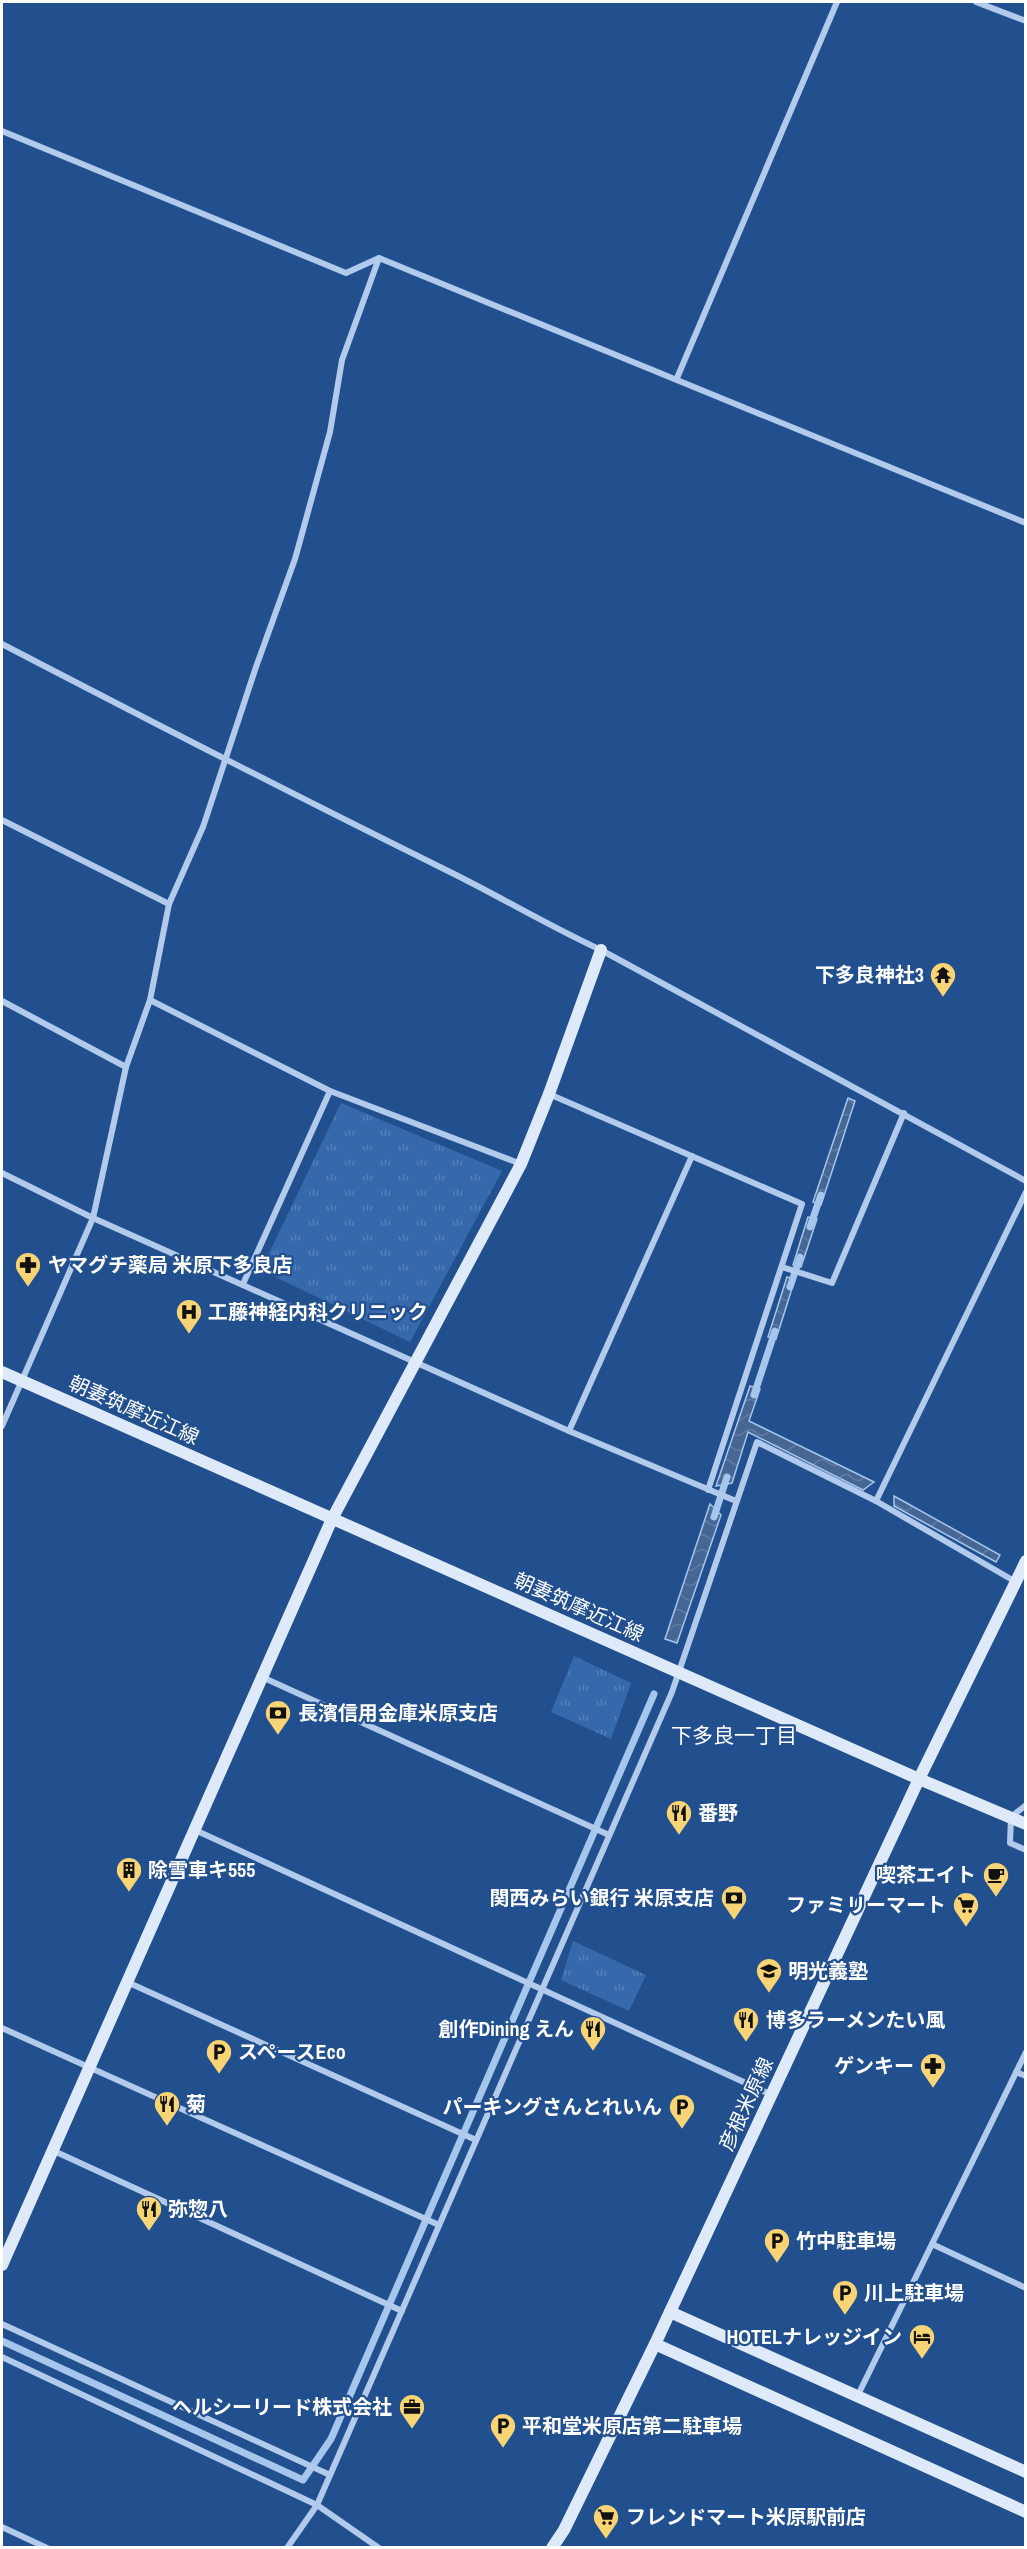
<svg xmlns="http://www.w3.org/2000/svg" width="1027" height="2549" viewBox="0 0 1027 2549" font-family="'Archivo Narrow','Noto Sans JP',sans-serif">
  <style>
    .grass { fill: url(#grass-tufts) }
    .water { fill: url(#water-waves); stroke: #a6c6ed; stroke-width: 1.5 }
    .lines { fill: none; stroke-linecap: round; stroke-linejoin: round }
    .stream { stroke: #a6c6ed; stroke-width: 7 }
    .street { stroke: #b2cbec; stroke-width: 6 }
    .secondary { stroke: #dee9f9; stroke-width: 12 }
    .labels { text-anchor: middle; stroke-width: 4.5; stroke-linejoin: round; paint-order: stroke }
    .poi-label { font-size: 20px; font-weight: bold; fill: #fff; stroke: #22508f; text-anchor: start }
    .street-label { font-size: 20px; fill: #fff; stroke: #22508f }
    .neighbourhood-label { font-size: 21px; fill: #fff; stroke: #22508f }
  </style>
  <defs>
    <pattern id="grass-tufts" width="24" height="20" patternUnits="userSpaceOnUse" patternTransform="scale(1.5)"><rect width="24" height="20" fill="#3669ac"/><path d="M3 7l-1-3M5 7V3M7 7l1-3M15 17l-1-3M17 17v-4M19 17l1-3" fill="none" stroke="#5480b8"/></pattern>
    <pattern id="water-waves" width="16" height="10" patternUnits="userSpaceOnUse" patternTransform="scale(1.5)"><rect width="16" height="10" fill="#466693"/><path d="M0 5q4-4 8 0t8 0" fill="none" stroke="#627da3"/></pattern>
  </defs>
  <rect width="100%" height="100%" fill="#22508f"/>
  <!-- grass -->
  <g class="grass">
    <path d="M341 1103 502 1171 410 1342 261 1270Z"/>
    <path d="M574 1656 631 1683 611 1739 551 1712Z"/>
    <path d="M573 1941 646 1975 629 2011 561 1980Z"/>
  </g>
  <!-- water -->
  <g class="water">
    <path d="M848 1098 855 1101 821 1205 813 1202Z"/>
    <path d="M808 1217 817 1219 801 1267 793 1265Z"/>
    <path d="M787 1277 795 1279 776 1339 768 1337Z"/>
    <path d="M750 1386 760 1389 749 1421 874 1482 863 1490 748 1432 732 1483 716 1486Z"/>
    <path d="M894 1496 1000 1555 996 1562 894 1506Z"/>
    <path d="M710 1504 721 1515 677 1643 665 1639Z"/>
  </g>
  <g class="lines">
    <!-- stream -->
    <g class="stream">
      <path d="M810 1227 821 1195"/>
      <path d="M790 1287 800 1257"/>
      <path d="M754 1395 775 1331"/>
      <path d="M714 1517 727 1477"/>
      <path d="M2 2341 303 2480 331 2439 654 1694"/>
    </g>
    <!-- street -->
    <g class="street">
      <path d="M976 2 1026 21"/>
      <path d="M2 131 346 273 379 258 1026 523"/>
      <path d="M677 378 837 2"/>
      <path d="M2 644C150 721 298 797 448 871 499 896 549 926 601 950L1026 1181"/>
      <path d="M2 820 169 904"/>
      <path d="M150 1000 330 1091 521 1164"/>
      <path d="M2 1001 126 1067"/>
      <path d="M549 1094 802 1204 708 1490"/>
      <path d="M2 1173 93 1218 569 1431 736 1501"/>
      <path d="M782 1267 832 1283 904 1113"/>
      <path d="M243 1284 330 1091"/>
      <path d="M2 1426 93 1218 126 1067 150 1000 169 904 203 827 256 667 295 559 330 432 342 360 379 258"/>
      <path d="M569 1431 692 1156"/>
      <path d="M1016 1582 876 1501 1026 1192"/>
      <path d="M262 1677 609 1835"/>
      <path d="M1026 1805 1011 1817 1010 1843 1026 1850"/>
      <path d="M195 1830 772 2095"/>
      <path d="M127 1982 476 2140"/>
      <path d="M2 2028 439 2225"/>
      <path d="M1026 2052 932 2244 1026 2288"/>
      <path d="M1016 2072 1026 2076"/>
      <path d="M54 2151 402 2311"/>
      <path d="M2 2324 330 2475"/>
      <path d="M2 2357 317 2505 379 2548"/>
      <path d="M857 2397 932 2244"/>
      <path d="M2 2527 47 2548"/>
      <path d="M287 2548 317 2505 672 1692 757 1442 876 1501"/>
    </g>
    <!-- secondary -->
    <g class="secondary">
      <path d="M2 1372 919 1779 1026 1561"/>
      <path d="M2 2265 332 1519 521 1164 549 1094 601 950"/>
      <path d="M670 2312 1026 2472"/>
      <path d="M655 2344 1026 2512"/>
      <path d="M552 2548 564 2530 655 2344 919 1779 1026 1824"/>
    </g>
  </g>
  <!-- icons -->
  <defs>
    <g id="temple-pin" transform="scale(1.35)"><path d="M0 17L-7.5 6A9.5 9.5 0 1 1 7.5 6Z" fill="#f8d474" stroke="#22508f"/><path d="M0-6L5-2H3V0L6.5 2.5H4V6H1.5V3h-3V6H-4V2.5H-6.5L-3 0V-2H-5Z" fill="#111"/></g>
    <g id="pharmacy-pin" transform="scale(1.35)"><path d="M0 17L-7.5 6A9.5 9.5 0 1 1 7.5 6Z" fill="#f8d474" stroke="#22508f"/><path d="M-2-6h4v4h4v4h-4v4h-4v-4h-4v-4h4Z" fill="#111"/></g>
    <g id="hospital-pin" transform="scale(1.35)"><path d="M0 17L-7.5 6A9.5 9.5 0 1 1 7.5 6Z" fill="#f8d474" stroke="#22508f"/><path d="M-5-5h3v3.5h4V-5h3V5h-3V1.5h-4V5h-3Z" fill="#111"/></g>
    <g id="bank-pin" transform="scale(1.35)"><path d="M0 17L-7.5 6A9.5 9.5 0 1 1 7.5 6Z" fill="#f8d474" stroke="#22508f"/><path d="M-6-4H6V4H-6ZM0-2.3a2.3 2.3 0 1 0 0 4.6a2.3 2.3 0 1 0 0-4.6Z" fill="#111"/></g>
    <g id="restaurant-pin" transform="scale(1.35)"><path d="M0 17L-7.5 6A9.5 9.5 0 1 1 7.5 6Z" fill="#f8d474" stroke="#22508f"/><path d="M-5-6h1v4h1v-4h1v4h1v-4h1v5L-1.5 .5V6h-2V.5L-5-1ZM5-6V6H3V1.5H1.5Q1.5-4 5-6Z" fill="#111"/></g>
    <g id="building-pin" transform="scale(1.35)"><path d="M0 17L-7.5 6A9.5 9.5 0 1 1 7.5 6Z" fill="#f8d474" stroke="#22508f"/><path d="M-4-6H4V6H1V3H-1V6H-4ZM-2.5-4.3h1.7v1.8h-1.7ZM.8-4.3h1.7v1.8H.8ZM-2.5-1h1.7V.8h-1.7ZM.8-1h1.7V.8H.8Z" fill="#111"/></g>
    <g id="cafe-pin" transform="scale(1.35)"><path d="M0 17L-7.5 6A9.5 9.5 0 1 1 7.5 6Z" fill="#f8d474" stroke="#22508f"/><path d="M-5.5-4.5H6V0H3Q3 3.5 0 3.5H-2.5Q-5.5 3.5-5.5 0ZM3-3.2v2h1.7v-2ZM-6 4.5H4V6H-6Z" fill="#111"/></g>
    <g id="supermarket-pin" transform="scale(1.35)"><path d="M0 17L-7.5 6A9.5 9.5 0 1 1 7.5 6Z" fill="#f8d474" stroke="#22508f"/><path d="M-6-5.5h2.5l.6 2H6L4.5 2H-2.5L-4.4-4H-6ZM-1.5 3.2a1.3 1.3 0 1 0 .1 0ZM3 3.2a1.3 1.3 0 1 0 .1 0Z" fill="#111"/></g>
    <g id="school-pin" transform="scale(1.35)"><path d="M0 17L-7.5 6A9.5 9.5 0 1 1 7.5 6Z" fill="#f8d474" stroke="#22508f"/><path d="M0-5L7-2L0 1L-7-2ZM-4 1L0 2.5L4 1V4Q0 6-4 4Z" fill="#111"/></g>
    <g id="parking-pin" transform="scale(1.35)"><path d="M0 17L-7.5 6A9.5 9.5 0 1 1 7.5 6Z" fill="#f8d474" stroke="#22508f"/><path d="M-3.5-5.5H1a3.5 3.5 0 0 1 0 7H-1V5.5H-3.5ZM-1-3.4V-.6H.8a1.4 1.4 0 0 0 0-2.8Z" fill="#111"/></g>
    <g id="hotel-pin" transform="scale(1.35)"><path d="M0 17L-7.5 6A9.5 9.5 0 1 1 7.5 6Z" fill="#f8d474" stroke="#22508f"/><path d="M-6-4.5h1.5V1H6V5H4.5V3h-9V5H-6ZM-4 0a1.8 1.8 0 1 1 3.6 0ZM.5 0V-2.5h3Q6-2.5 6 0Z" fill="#111"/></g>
    <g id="office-pin" transform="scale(1.35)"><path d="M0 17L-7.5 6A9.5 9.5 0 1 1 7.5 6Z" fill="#f8d474" stroke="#22508f"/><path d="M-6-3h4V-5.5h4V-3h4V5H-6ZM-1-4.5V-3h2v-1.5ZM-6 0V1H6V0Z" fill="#111"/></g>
  </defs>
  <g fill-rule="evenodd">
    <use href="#temple-pin" x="943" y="975"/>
    <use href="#pharmacy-pin" x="28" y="1265"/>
    <use href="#hospital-pin" x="189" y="1312"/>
    <use href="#bank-pin" x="278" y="1713"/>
    <use href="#restaurant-pin" x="679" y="1813"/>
    <use href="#building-pin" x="129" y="1870"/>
    <use href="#cafe-pin" x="996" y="1875"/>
    <use href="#bank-pin" x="734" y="1898"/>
    <use href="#supermarket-pin" x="966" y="1905"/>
    <use href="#school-pin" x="769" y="1971"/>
    <use href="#restaurant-pin" x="746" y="2020"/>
    <use href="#restaurant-pin" x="593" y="2029"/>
    <use href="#parking-pin" x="219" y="2052"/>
    <use href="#pharmacy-pin" x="933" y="2066"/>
    <use href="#restaurant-pin" x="167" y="2104"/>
    <use href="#parking-pin" x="682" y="2107"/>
    <use href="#restaurant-pin" x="149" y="2209"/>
    <use href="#parking-pin" x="777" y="2241"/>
    <use href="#parking-pin" x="845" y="2293"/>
    <use href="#hotel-pin" x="922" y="2337"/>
    <use href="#office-pin" x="412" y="2407"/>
    <use href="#parking-pin" x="503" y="2426"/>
    <use href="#supermarket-pin" x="606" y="2517"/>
  </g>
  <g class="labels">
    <!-- poi labels -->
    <g class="poi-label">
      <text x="924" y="982" text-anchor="end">下多良神社3</text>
      <text x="48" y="1272">ヤマグチ薬局 米原下多良店</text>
      <text x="208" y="1319">工藤神経内科クリニック</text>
      <text x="298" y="1720">長濱信用金庫米原支店</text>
      <text x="698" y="1820">番野</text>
      <text x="148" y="1877">除雪車キ555</text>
      <text x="976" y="1882" text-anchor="end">喫茶エイト</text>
      <text x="714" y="1905" text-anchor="end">関西みらい銀行 米原支店</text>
      <text x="946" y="1912" text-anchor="end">ファミリーマート</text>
      <text x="788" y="1978">明光義塾</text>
      <text x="766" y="2027">博多ラーメンたい風</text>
      <text x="574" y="2036" text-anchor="end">創作Dining えん</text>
      <text x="238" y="2059">スペースEco</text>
      <text x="914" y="2073" text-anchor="end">ゲンキー</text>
      <text x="186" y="2111">菊</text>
      <text x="662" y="2114" text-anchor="end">パーキングさんとれいん</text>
      <text x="168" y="2216">弥惣八</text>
      <text x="796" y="2248">竹中駐車場</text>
      <text x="864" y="2300">川上駐車場</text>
      <text x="902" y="2344" text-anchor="end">HOTELナレッジイン</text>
      <text x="392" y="2414" text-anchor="end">ヘルシーリード株式会社</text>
      <text x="522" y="2433">平和堂米原店第二駐車場</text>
      <text x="626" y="2524">フレンドマート米原駅前店</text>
    </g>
    <!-- street labels -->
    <g class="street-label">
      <text transform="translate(134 1410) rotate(24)" y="7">朝妻筑摩近江線</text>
      <text transform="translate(579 1607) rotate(24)" y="7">朝妻筑摩近江線</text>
      <text transform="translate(746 2104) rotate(-65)" y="7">彦根米原線</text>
    </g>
    <!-- neighbourhood labels -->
    <g class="neighbourhood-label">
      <text x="734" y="1743">下多良一丁目</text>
    </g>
  </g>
  <!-- border -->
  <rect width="1027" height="2549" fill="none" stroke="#ffffff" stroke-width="6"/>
</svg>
